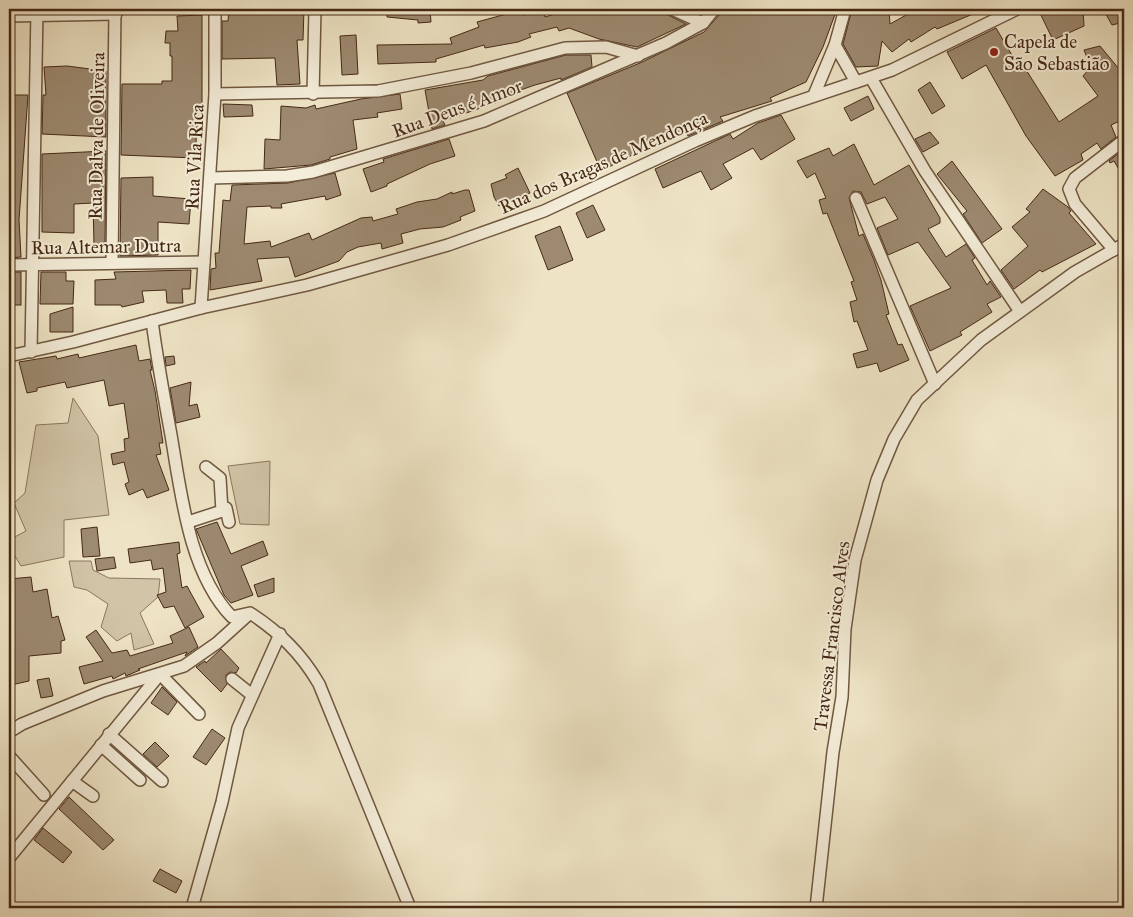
<svg xmlns="http://www.w3.org/2000/svg" width="1133" height="917" viewBox="0 0 1133 917" font-family="'IM FELL Great Primer',serif">
  <style>
    .green { fill: #d1c4a7; stroke: #8c765e }
    .building { fill: #9d8a71; stroke: #462915 }
    .lines { fill: none; stroke-linecap: round; stroke-linejoin: round }
    .minor-casing { stroke: #705841; stroke-width: 14 }
    .minor { stroke: #f4edd9; stroke-width: 11 }
    .poi-dot { fill: #8f2418; stroke: #f4edd9; stroke-width: 2 }
    .labels { text-anchor: middle; stroke-width: 4; stroke-linejoin: round; paint-order: stroke }
    .poi-label { font-size: 19px; fill: #462915; stroke: #f4edd9; text-anchor: start }
    .street-label { font-size: 19px; fill: #462915; stroke: #f4edd9 }
  </style>
  <rect width="100%" height="100%" fill="#eee4c5"/>
  <filter id="stains"><feTurbulence type="fractalNoise" baseFrequency=".004" numOctaves="4"/><feColorMatrix values="0 0 0 0 .2 0 0 0 0 .09 0 0 0 0 .02 0 0 0 .5 -.17"/></filter>
  <radialGradient id="worn" r=".72"><stop offset=".6" stop-color="#630" stop-opacity="0"/><stop offset="1" stop-color="#630" stop-opacity=".3"/></radialGradient>
  <!-- green -->
  <g class="green">
    <path d="M73 398 98 436 109 515 64 520V557L21 566 9 546V540L26 531 14 503 25 493 36 425 68 423Z"/>
    <path d="M270 461 269 525 240 524 228 466Z"/>
    <path d="M69 561H91L93 570 109 578 160 579 158 597 140 613 154 644 134 650 131 633 117 641 101 627 108 604 87 590 74 587Z"/>
  </g>
  <!-- building -->
  <g class="building">
    <path d="M229 9H304L303 40H297L300 84 277 85 275 58 222 59V21H228Z"/>
    <path d="M387 9H430L431 22 418 23V20L387 17Z"/>
    <path d="M571 9H656L686 24 637 47 599 39 569 28 559 31 557 27 529 34 531 37 518 42 485 48 484 45 436 59V62L378 64 377 45 452 44 450 38 479 27 477 22 521 10 523 15 543 10 545 17Z"/>
    <path d="M721 9H837L823 47 806 82 770 98 772 101 720 117 723 121 688 136 685 128 601 171 567 93 640 63 704 32 720 14Z"/>
    <path d="M852 9H889L890 24 917 9H985L937 29 935 27 911 42 909 39 892 52 882 41 878 66 856 67 843 44Z"/>
    <path d="M1038 9H1083L1084 26 1053 40Z"/>
    <path d="M1103 9H1124V22L1112 25Z"/>
    <path d="M202 15V109H198L195 158 121 155 122 84H162V81H172V56H170V43H165L166 31H178L177 16Z"/>
    <path d="M996 28 1013 57 1008 59 1011 66 1017 65 1018 67 1023 65 1059 122 1098 96 1083 76 1091 67 1084 50 1100 46 1124 75V119L1111 125 1116 137 1101 149 1097 143 1081 154 1083 160 1055 176 1026 136 986 65 962 79 947 52Z"/>
    <path d="M356 35 358 74 342 75 340 36Z"/>
    <path d="M566 55H591L592 67 561 80V78L535 85 509 94 498 100V102L443 121 445 125 432 129 425 90 483 80 488 76Z"/>
    <path d="M67 66 106 71V137L42 134 43 95H46L44 67Z"/>
    <path d="M930 82 945 106 932 114 918 90Z"/>
    <path d="M400 94 402 109 377 113 378 117 353 120 357 149 330 157V159L311 165 264 169 265 139 280 140 281 106 306 108 315 105 316 109 361 99Z"/>
    <path d="M9 95H28L19 220 21 257 9 258Z"/>
    <path d="M868 96 874 109 851 121 844 108Z"/>
    <path d="M223 104 252 105 253 116 224 117Z"/>
    <path d="M781 115 795 139 761 160 753 148 723 164 732 178 711 190 701 171 663 188 655 169 730 134 733 139 758 123Z"/>
    <path d="M930 132 939 143 923 152 915 139Z"/>
    <path d="M449 139 455 156 430 164 387 184V186L371 192 363 169 384 162 383 159Z"/>
    <path d="M854 144 874 185 909 165 940 218V223L928 229 946 257 966 244 975 258 972 260 987 285 990 281 1001 297 987 304 992 312 960 332 962 335 930 351 910 306 951 288 918 242 888 255 877 228 898 219 885 197 867 204 861 192 853 191 849 198 859 236 863 234 874 260 881 280 889 314 886 315 898 345 902 344 909 360 880 372 877 363 857 368 853 354 868 350 857 321 854 322 850 302 857 300 851 282 854 281 827 213 823 214 819 200 826 198 815 173 807 178 797 161 829 148 833 156Z"/>
    <path d="M1124 149V178L1114 161 1110 163 1109 161Z"/>
    <path d="M106 151 105 245H94L93 203 74 204V233L42 232V154Z"/>
    <path d="M952 161 1002 229 982 243 963 214 967 211 937 174Z"/>
    <path d="M518 168 530 193 499 206 494 197 491 184 507 178 505 175Z"/>
    <path d="M335 173 341 195 326 200 325 196 281 204 282 208H271V206L247 207 244 244 270 241 271 247 309 233 312 240 361 218 372 217 373 221 398 214 396 209 417 202 437 199 452 192V194L465 190H469L475 211 460 217 461 220 443 227 420 229 401 234 403 243 382 249 381 243 358 247 347 252 339 261 295 277 289 257 257 259 262 281 210 290 211 269 216 268 215 253H219L223 200 230 201 232 185 288 183Z"/>
    <path d="M153 177V196L191 199 189 224 158 222V255L120 256 121 178Z"/>
    <path d="M1043 189 1068 207 1071 211 1069 213 1096 244 1042 272 1040 270 1014 289 1001 270 1028 246 1012 227 1030 212 1026 209Z"/>
    <path d="M593 205 605 230 587 238 576 213Z"/>
    <path d="M560 226 573 260 548 270 535 236Z"/>
    <path d="M191 270 190 289H182L183 303H167L166 290 142 291 144 302 122 307 121 305H95V280L116 279 114 272Z"/>
    <rect x="9" y="272" width="12" height="33"/>
    <path d="M41 272H66V281H74L73 304H40Z"/>
    <path d="M73 307V332H50V314Z"/>
    <path d="M136 345 139 361 150 359 152 370H150L155 391 163 443H159L161 454 156 455 169 490 147 498 143 489 129 495 125 484 129 482 124 462 113 465 111 454 125 451 124 439 129 438 124 403 109 406 104 380 67 388 65 382 37 388V391L27 393 19 362 56 356 57 359 78 354 79 358Z"/>
    <path d="M174 356 175 364 166 366 165 357Z"/>
    <path d="M191 382 189 406 197 404 200 417 176 423 170 388Z"/>
    <path d="M217 522 231 554 263 541 268 555 241 566 253 595 231 603 224 595 196 529Z"/>
    <path d="M97 527 100 556 83 557 81 529Z"/>
    <path d="M179 542 180 553 177 554 182 588 187 586 204 617 185 628 174 606 164 608 157 595 166 592 163 568 153 570 151 560 130 563 128 549Z"/>
    <path d="M114 557 116 568 97 571 95 559Z"/>
    <path d="M31 577 33 592 47 589 52 618 58 616 65 640 61 641V653L29 656V681L11 685V677H9V579Z"/>
    <path d="M274 578V592L258 597 254 585Z"/>
    <path d="M189 627 198 647 185 656 187 652 138 669 140 670 126 676 125 673 113 679 112 676 84 684 79 667 103 661 86 637 96 630 112 653 127 650 130 656 173 643 170 636Z"/>
    <path d="M221 649 239 668 236 673 230 672 226 675 227 684 221 692 196 667 205 661 206 663Z"/>
    <path d="M49 678 53 696 41 698 37 680Z"/>
    <path d="M162 687 177 702 168 715 151 703Z"/>
    <path d="M212 729 225 738 206 765 193 757Z"/>
    <path d="M155 742 169 756 157 767 143 754Z"/>
    <path d="M69 797 114 840 103 850 59 809Z"/>
    <path d="M43 828 72 852 63 863 34 840Z"/>
    <path d="M160 869 182 881 176 893 153 881Z"/>
  </g>
  <g class="lines">
    <!-- minor casing -->
    <g class="minor-casing">
      <g id="minor">
        <path d="M672 9 703 23"/>
        <path d="M9 16 116 14"/>
        <path d="M835 45 856 82"/>
        <path d="M871 78 925 171 1019 310"/>
        <path d="M215 94 378 91 471 73 565 48 606 47 638 56"/>
        <path d="M313 94 315 9"/>
        <path d="M814 95 835 45 845 9"/>
        <path d="M210 178 287 176 313 172 484 121 666 43 703 23 714 9"/>
        <path d="M856 198 935 384"/>
        <path d="M1114 250 1075 204 1069 189 1075 178 1124 140"/>
        <path d="M112 263 115 9"/>
        <path d="M9 265 204 262"/>
        <path d="M201 308 215 94V9"/>
        <path d="M152 321C157 359 164 397 171 435 181 493 189 573 232 617L250 613C279 632 301 653 319 684L410 908"/>
        <path d="M31 352 37 9"/>
        <path d="M9 356 73 342 201 308 307 285 448 245 544 211 695 141 755 116 892 70 1017 9"/>
        <path d="M222 511 226 508 229 522"/>
        <path d="M188 522 222 511 220 478 206 467"/>
        <path d="M160 674 199 714"/>
        <path d="M232 679 252 695"/>
        <path d="M9 732 22 724 103 691 184 666 217 643 249 614"/>
        <path d="M109 734 162 781"/>
        <path d="M101 745 140 780"/>
        <path d="M9 756 44 795"/>
        <path d="M72 781 93 796"/>
        <path d="M9 858 160 674"/>
        <path d="M192 908 222 802 238 728 280 634"/>
        <path d="M816 908 833 752 842 697 845 629 855 560 877 480 894 439 917 400 981 340 1075 272 1124 244"/>
      </g>
    </g>
    <!-- minor -->
    <use href="#minor" class="minor"/>
  </g>
  <!-- markers -->
  <circle class="poi-dot" cx="994" cy="52" r="5"/>
  <g class="labels">
    <!-- poi labels -->
    <g class="poi-label">
      <text x="1004" y="48">Capela de<tspan x="1004" dy="22">São Sebastião</tspan></text>
    </g>
    <!-- street labels -->
    <g class="street-label">
      <text transform="translate(457 108) rotate(-20)" y="7">Rua Deus é Amor</text>
      <text transform="translate(96 136) rotate(-89)" y="7">Rua Dalva de Oliveira</text>
      <text transform="translate(194 157) rotate(-87)" y="7">Rua Vila Rica</text>
      <text transform="translate(603 162) rotate(-24)" y="7">Rua dos Bragas de Mendonça</text>
      <text transform="translate(106 246) rotate(-1)" y="7">Rua Altemar Dutra</text>
      <text transform="translate(831 636) rotate(-83)" y="7">Travessa Francisco Alves</text>
    </g>
  </g>
  <!-- margin -->
  <rect width="1133" height="917" fill="none" stroke="#eee4c5" stroke-width="30"/>
  <rect x="10" y="10" width="1113" height="897" fill="none" stroke="#462915" stroke-width="2.5"/>
  <rect x="15" y="15" width="1103" height="887" fill="none" stroke="#462915"/>
  <rect width="100%" height="100%" filter="url(#stains)"/>
  <rect width="100%" height="100%" fill="url(#worn)"/>
</svg>
